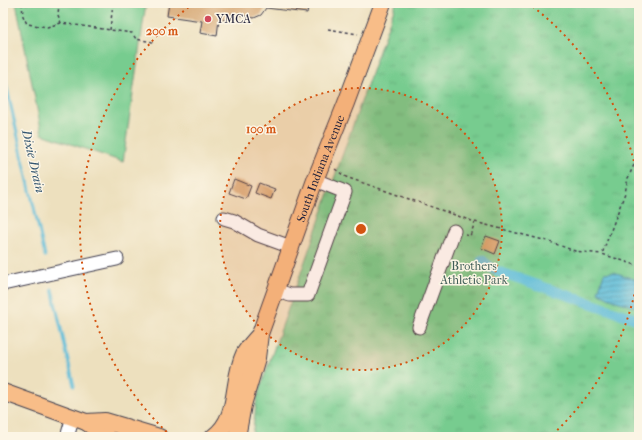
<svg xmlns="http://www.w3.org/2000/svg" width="642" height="440" viewBox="0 0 642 440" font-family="'IM FELL French Canon',serif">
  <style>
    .green { fill: #77cc8f; stroke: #4c7765 }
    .park { fill: url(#park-tufts); stroke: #4c7765 }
    .water { fill: url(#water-rules); stroke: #3d6e89 }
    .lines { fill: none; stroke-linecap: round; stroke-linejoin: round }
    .stream { stroke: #58bad7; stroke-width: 3 }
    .canal { stroke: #58bad7; stroke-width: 10 }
    .building { fill: #d29f67 }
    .minor-casing { stroke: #403e4f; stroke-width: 15 }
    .major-casing { stroke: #403e4f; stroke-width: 18 }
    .path { stroke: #403e4f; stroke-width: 1.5; stroke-dasharray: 3 3; stroke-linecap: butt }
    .minor { stroke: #fff; stroke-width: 13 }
    .major { stroke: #f8bd88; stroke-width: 16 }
    .ring { fill: none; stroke: #d45411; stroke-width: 2; stroke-dasharray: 2 4 }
    .poi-dot { fill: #d1495b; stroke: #fcf5e5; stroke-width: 1.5 }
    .labels { text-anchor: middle; stroke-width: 3; stroke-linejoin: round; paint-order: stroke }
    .poi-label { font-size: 12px; fill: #22223b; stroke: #fcf5e5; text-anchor: start }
    .street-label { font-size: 12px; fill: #22223b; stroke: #fcf5e5 }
    .park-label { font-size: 12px; fill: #405e58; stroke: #fcf5e5 }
    .water-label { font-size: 13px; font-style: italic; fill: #355772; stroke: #fcf5e5 }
    .centre { fill: #d45411; stroke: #fcf5e5; stroke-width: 2 }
    .ring-label { font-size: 12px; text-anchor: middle; font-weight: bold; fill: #d45411; stroke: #fcf5e5; stroke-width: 3; stroke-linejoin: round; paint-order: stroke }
  </style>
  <defs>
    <pattern id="park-tufts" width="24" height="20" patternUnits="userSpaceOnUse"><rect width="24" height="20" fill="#77cc8f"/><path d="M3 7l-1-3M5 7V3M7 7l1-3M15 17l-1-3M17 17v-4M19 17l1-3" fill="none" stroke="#67af7c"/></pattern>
    <pattern id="water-rules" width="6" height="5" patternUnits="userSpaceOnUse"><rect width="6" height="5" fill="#58bad7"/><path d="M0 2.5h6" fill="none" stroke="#4897b0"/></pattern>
  </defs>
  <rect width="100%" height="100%" fill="#fcf5e5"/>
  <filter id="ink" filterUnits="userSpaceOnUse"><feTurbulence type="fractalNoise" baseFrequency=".025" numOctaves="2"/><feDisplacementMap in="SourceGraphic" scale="8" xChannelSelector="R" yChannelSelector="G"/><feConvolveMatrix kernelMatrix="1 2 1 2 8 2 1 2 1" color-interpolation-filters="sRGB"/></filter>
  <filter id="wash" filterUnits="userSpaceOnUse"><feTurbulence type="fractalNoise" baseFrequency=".012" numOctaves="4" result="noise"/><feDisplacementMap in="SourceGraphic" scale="16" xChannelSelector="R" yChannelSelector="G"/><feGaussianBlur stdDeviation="0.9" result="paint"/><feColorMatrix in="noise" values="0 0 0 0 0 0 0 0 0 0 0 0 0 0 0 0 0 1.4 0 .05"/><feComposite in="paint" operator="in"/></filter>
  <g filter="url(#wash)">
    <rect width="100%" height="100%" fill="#ede0be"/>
    <!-- green -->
    <path class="green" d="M16 3H146L123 162 42 134Z"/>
    <!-- park -->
    <path class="park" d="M396 3H639V437H252L257 397Z"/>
    <!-- water -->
    <path class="water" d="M614 272 639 281V308L616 301 598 292 604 273Z"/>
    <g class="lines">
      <!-- stream -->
      <g class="stream">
        <path d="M3 71 45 256"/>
        <path d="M52 289 74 386"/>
      </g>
      <!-- canal -->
      <path class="canal" d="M482 260 494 270 639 320"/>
    </g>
    <g id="blocks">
      <!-- building -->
      <g class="building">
        <path d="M169 3H309L307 13 266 8 261 15 254 18 232 13 231 21 219 19 217 36 200 33 202 21 167 16Z"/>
        <path d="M234 179 251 186 246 199 229 193Z"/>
        <path d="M259 183 275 189 271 199 255 193Z"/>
        <path d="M486 236 500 241 495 254 481 248Z"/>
      </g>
    </g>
  </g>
  <g filter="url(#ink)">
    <use href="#blocks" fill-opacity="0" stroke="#403e4f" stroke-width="1"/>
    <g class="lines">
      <!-- minor casing -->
      <g class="minor-casing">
        <g id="minor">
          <path d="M224 218 234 221 258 235 291 247"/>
          <path d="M3 284 117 259"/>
          <path d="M275 290 290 295H308L310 289 345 192 315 180"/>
          <path d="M419 327 454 231"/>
          <path d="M67 437 73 417"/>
        </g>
      </g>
      <!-- major casing -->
      <g class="major-casing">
        <g id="major">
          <path d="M3 392 86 422 107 437"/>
          <path d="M86 422 105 421 159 437"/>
          <path d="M213 437C240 418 231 381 244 354 248 347 255 340 260 334"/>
          <path id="s1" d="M237 437 243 405 257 358 260 334 315 180 346 103 383 3"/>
        </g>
      </g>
      <!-- path -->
      <g class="path">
        <path d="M22 3 23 16 27 24 47 27 61 23 132 33 136 39 153 42"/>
        <path d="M59 3 58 15 61 23"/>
        <path d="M328 29 358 34"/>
        <path d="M110 30 113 3"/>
        <path d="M639 154 628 178 625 193 602 254 639 266"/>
        <path d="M335 169 346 177 475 222 547 241 575 251 602 254"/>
        <path d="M465 235 470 236 475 222"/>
      </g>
      <!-- minor -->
      <use href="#minor" class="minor"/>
      <!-- major -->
      <use href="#major" class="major"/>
    </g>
  </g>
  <!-- distance rings -->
  <circle cx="361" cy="229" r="141" fill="#d45411" fill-opacity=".12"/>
  <g class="ring">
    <circle cx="361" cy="229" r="141"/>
    <path d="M639 271A281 281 0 0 1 551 436M171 436A281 281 0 0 1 194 3M528 3A281 281 0 0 1 639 187"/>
  </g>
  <!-- markers -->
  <circle class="poi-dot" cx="208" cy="19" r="4"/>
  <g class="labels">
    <!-- poi labels -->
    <g class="poi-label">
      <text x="216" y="23">YMCA</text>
    </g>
    <!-- street labels -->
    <g class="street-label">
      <text dy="4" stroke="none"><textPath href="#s1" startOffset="282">South Indiana Avenue</textPath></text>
    </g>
    <!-- park labels -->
    <g class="park-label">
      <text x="474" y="270">Brothers<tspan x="474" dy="14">Athletic Park</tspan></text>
    </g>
    <!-- water labels -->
    <g class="water-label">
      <text transform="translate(34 161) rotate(77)" y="5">Dixie Drain</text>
    </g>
  </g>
  <circle cx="361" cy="229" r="6" class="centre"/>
  <g class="ring-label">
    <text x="162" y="35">200 m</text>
    <text x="261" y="133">100 m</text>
  </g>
  <!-- margin -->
  <rect width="642" height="440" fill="none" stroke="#fcf5e5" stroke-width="16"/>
</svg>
